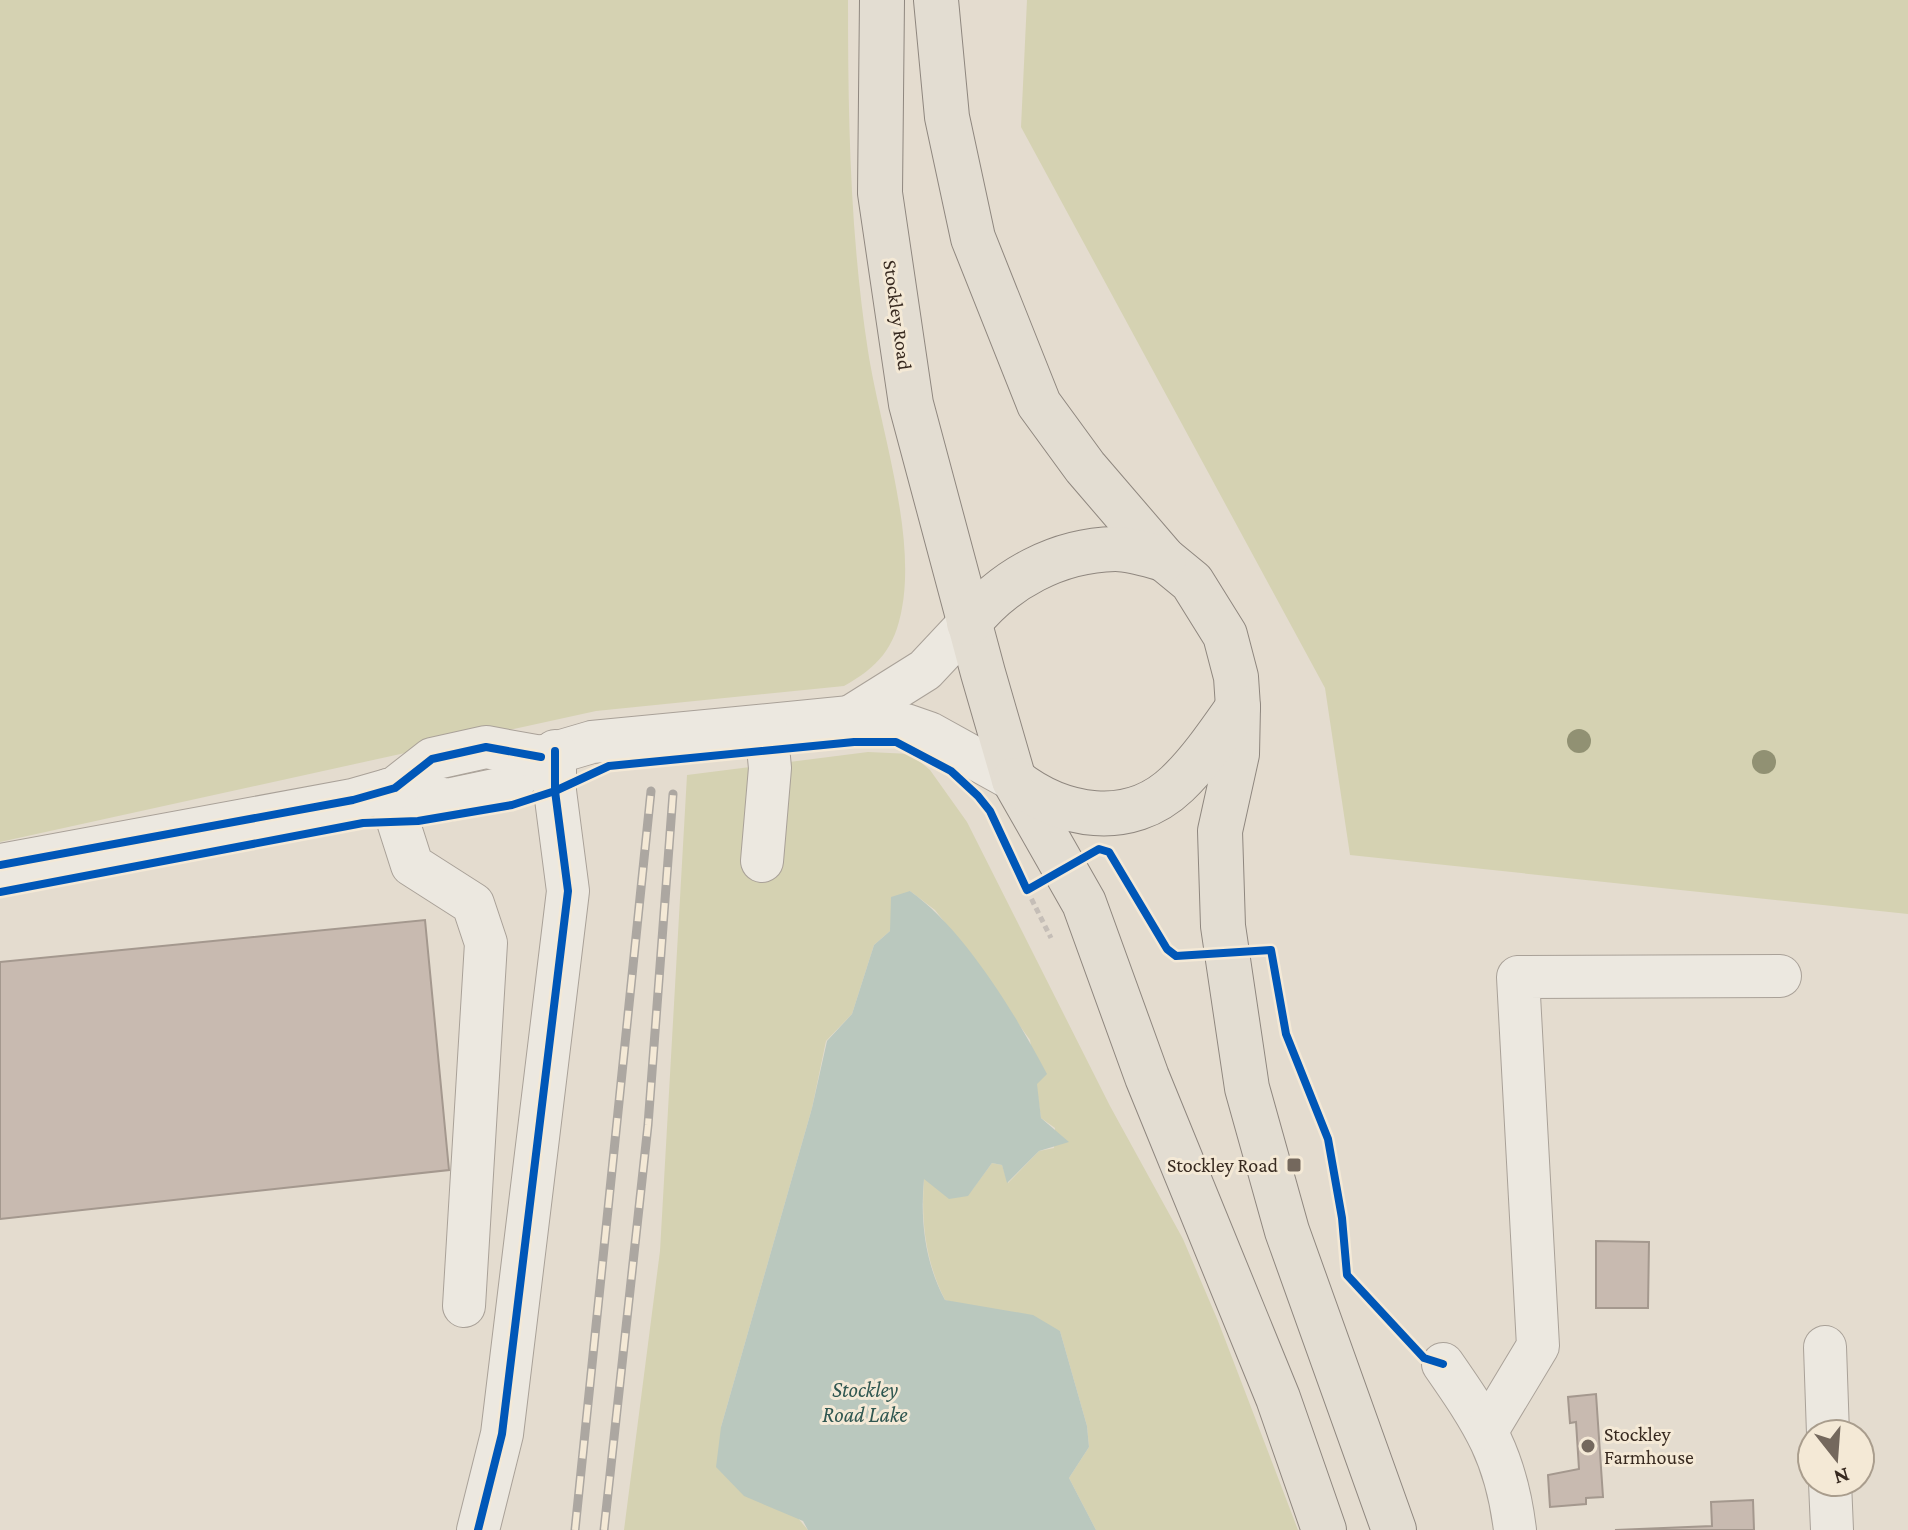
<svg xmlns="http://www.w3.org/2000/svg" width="1908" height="1530" viewBox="0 0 1908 1530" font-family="'Crimson Pro',serif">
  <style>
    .green { fill: #d5d2b2 }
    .water { fill: #bac8be }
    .building { fill: #c8bab0; stroke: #a4988e; stroke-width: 2 }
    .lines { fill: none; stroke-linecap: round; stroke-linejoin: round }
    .minor-casing { stroke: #a9a198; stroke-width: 44 }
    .major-casing { stroke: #8f877f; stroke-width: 46 }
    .path { stroke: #c5beb7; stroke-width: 5; stroke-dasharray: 6 4; stroke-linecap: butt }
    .minor { stroke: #ece8e0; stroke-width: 42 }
    .major { stroke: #e3ddd2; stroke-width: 44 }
    .rail-casing { stroke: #aca7a1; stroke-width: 9 }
    .rail { stroke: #f4e9d6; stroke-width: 6; stroke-dasharray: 18; stroke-linecap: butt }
    .cycleway-casing { stroke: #f4e9d6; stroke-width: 13 }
    .cycleway { stroke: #0057b8; stroke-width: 8 }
    .tree { fill: #919173 }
    .poi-dot { fill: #74685d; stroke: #f4e9d6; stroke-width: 3 }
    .labels { text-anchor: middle; stroke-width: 6; stroke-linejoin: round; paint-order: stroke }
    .street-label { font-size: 20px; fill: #382a20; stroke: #f4e9d6 }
    .poi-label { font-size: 20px; fill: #382a20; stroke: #f4e9d6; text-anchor: end }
    .water-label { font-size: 22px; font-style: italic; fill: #305751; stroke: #f4e9d6 }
  </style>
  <rect width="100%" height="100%" fill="#e4dccf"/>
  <!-- green -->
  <g class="green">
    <path d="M0 0H848C848 117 850 235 868 351 880 428 916 532 902 608 895 648 878 667 844 686L596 711 0 842Z"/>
    <path d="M1027 0H1908V914L1350 855 1325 688 1021 127Z"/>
    <path d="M868 752 911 754 930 770 967 822 1110 1106 1183 1239 1218 1321 1298 1530H1096L1069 1478 1089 1447 1087 1426 1060 1331 945 1300C925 1260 921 1222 924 1178L972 1190 992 1163 1002 1165 1008 1183 1039 1151 1054 1148 1055 1128 1041 1118 1030 1040 957 938 935 910 910 891 890 931 874 945 852 1014 826 1041 812 1108 721 1427 808 1530H624L660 1251 687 775Z"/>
  </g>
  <!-- water -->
  <path class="water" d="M910 891C965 930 1016 1015 1047 1074L1037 1084 1041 1118 1069 1142 1039 1151 1007 1183 1002 1165 992 1163 968 1196 949 1199 924 1179C920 1220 925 1263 945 1300L1033 1315 1060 1331 1087 1426 1089 1447 1069 1478 1096 1530H808L803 1521 744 1496 716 1467 721 1427 812 1108 827 1041 852 1014 874 945 890 931 891 897Z"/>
  <!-- building -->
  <g class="building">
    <path d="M425 920 449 1170 0 1219V962Z"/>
    <path d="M1596 1241 1649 1242 1648 1308H1596Z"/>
    <path d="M1596 1394 1603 1497 1586 1498V1504L1550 1507 1548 1475 1579 1469 1576 1422 1570 1423 1568 1397Z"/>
    <path d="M1753 1500 1754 1530H1615L1712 1526 1711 1502Z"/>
  </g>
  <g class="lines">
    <!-- minor casing -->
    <g class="minor-casing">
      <g id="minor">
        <path d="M850 717 925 670 969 623"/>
        <path d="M395 788 447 800 504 788 541 757 592 742 850 717 906 725 929 733 1014 780"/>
        <path d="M388 790 412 865 473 904 486 943 464 1306"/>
        <path d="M762 861 770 768 766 726"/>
        <path d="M0 865 353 800 395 788 432 759 486 747 541 757"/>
        <path d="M1825 1347 1828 1434"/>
        <path d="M1443 1364C1484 1423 1506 1456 1515 1530"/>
        <path d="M1488 1429 1538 1346 1518 977 1780 976"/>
        <path d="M1830 1482 1832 1530"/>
        <path d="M478 1530 502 1434 568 891 555 791V751"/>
      </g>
    </g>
    <!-- major casing -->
    <g class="major-casing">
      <g id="major">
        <path d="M882 0 880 193 911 404 983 673 1014 780 1084 903 1147 1077 1278 1398 1324 1530"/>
        <path d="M936 0 947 117 973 238 1039 404 1085 467 1164 559 1192 582 1225 635 1236 677 1238 707 1237 754 1220 831 1223 926 1247 1088 1287 1231 1394 1530"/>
        <path d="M969 623C1004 579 1058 550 1115 549 1131 549 1149 555 1164 559"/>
        <path d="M1014 780C1061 817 1129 830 1177 784 1200 762 1219 734 1238 707"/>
      </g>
    </g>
    <!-- path -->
    <path class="path" d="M1027 890 1051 938"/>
    <!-- minor -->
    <use href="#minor" class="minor"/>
    <!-- major -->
    <use href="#major" class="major"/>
    <!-- rail casing -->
    <g class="rail-casing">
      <g id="rail">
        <path d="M575 1530 651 791"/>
        <path d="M604 1530 648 1125 673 794"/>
      </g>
    </g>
    <!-- rail -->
    <use href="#rail" class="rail"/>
    <!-- cycleway casing -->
    <g class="cycleway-casing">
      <g id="cycleway">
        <path d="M0 865 353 800 395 788 432 759 486 747 541 757"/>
        <path d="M0 892 363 823 418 821 512 805 555 791 609 766 854 742H896L951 771 978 796 990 811 1027 890 1099 849 1109 852 1167 949 1176 956 1271 950 1286 1034 1328 1139 1342 1218 1347 1275 1424 1358 1443 1364"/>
        <path d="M478 1530 502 1434 568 891 555 791V751"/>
      </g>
    </g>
    <!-- cycleway -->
    <use href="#cycleway" class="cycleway"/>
  </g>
  <!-- trees -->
  <g class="tree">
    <circle cx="1579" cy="741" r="12"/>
    <circle cx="1764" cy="762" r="12"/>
  </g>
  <!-- markers -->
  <g class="poi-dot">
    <rect x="1286" y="1157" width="16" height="16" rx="4"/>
    <circle cx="1588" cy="1446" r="8"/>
  </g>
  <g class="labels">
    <!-- street labels -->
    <g class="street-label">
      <text transform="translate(898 315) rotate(82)" y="7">Stockley Road</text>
    </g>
    <!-- poi labels -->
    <g class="poi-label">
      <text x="1278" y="1172">Stockley Road</text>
      <text x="1604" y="1441" text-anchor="start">Stockley<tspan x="1604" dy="23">Farmhouse</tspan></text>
    </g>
    <!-- water labels -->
    <g class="water-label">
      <text x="865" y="1397">Stockley<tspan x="865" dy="25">Road Lake</tspan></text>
    </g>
  </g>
  <!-- north arrow -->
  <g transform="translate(1836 1458) rotate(163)"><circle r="38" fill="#f4e9d6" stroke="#a99d8d" stroke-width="2"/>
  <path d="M0-6L14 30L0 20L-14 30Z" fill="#74685d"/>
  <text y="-12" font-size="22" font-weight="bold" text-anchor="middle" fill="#382a20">N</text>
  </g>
</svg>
